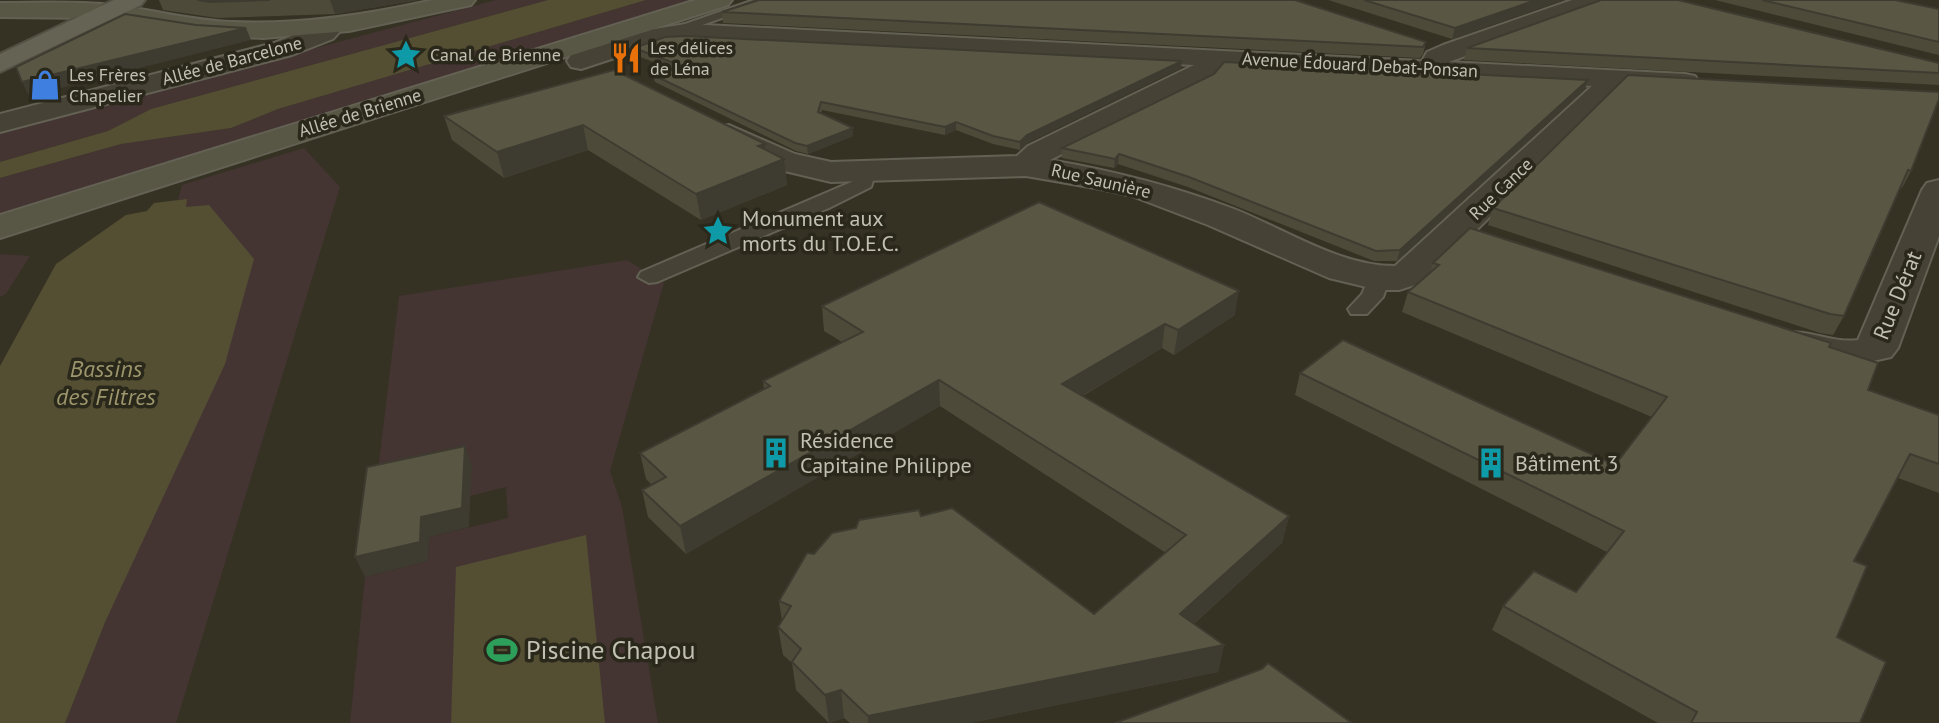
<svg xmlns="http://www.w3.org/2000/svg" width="1939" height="723" viewBox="0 0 1939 723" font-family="'PT Sans',sans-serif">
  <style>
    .green { fill: #443533 }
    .water { fill: #544f33 }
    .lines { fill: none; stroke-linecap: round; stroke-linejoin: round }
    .lane-casing { stroke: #636153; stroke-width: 4 }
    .street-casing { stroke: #636153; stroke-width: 4 }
    .secondary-casing { stroke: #636153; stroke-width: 4 }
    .primary-casing { stroke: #525042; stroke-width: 4 }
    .lane { fill: #464336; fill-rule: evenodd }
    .street { fill: #464336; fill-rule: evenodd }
    .secondary { fill: #585644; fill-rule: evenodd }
    .primary { fill: #656354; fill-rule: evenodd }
    .wall { fill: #4d4a3a }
    .shaded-wall { fill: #3e3c30 }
    .building { fill: #595644; stroke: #3e3c30; stroke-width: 2 }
    .labels { text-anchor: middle; stroke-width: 7; stroke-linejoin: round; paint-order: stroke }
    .far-poi-label { font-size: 18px; fill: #c2c0b0; stroke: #2a281b; text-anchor: start }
    .far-street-label { font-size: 18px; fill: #c2c0b0; stroke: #2a281b }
    .poi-label { font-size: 22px; fill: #c2c0b0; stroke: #2a281b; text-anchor: start }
    .street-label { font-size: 22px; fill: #c2c0b0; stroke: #2a281b }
    .water-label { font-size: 24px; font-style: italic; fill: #9d966d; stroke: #2a281b }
    .near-poi-label { font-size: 26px; fill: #c2c0b0; stroke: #2a281b; text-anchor: start }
  </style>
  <rect width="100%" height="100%" fill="#353223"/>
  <!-- green -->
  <g class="green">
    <path d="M496 0H548L151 109 108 131 0 162V132Z"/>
    <path d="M646 0H699L0 216V178L121 144 231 128 278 109Z"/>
    <path d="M304 148 340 187 176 723H65L106 620 187 199 178 200 182 185Z"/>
    <path d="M0 254 30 256 6 294 0 297Z"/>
    <path d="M627 260 664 283 610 471 622 507 658 723H350L365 577 428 561 429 537 508 518 506 487 470 496 376 487 399 296Z"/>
  </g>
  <!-- water -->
  <g class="water">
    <path d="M548 0H646L278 109 231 128 121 144 0 178V162L108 131 151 109Z"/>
    <path d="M187 199 186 207 209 205 254 259 225 364 106 620 65 723H0V366L56 264 126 215 147 211 154 203Z"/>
    <path d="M586 535 605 723H451L456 567Z"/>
  </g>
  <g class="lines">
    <!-- lane casing -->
    <g class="lane-casing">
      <g id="lane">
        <path d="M754 0H773L668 37 656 34Z"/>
        <path d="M867 166 876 171 871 187 829 208 657 282 649 283 638 277 641 272 856 180 861 167Z"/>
        <path d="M1379 272 1390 278 1383 297 1367 314H1351L1348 309 1362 294 1371 273Z"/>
      </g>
    </g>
    <!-- street casing -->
    <g class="street-casing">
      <g id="street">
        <path d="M1572 0H1607L1603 5 1449 62 1685 74 1695 76 1699 82 1695 88 1685 90 1621 87 1424 282 1399 290H1379L1329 278 1208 225 1132 196 1101 189 1026 176 831 182 772 168 718 141 713 134 718 127 729 125 795 154 831 162 1017 156 1028 146 1194 65 686 40 666 41 581 69 571 67 567 61 571 55 654 29 686 24 1422 61 1427 52 1443 45ZM1221 67 1592 86 1395 266C1339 266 1285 229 1234 209 1173 186 1114 171 1050 160L1211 80Z"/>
        <path d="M330 20 339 23 343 28 333 39 292 55 0 132V114L274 43Z"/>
        <path d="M1939 180V236L1898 348 1891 357 1846 367 1781 352 1775 343 1781 334C1807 327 1831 344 1858 340L1922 190 1927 183Z"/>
      </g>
    </g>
    <!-- secondary casing -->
    <g class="secondary-casing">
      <g id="secondary">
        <path d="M433 0H475L471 5 349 31 263 38 202 35 97 18 0 17V3C37 3 74 1 111 5 151 9 191 21 232 22 300 25 367 15 433 0Z"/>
        <path d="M696 0H732L728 5 0 238V215Z"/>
      </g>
    </g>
    <!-- primary casing -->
    <g class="primary-casing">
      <path id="primary" d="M114 0H145L141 5 0 72V54Z"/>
    </g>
    <!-- lane -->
    <use href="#lane" class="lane"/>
    <!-- street -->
    <use href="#street" class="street"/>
    <!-- secondary -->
    <use href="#secondary" class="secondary"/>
    <!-- primary -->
    <use href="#primary" class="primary"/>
  </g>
  <!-- wall -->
  <g class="wall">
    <path d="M159 0H418L335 14 217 18 163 10Z"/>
    <path d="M1328 0H1563L1452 39Z"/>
    <path d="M1715 0H1895L1939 9V55Z"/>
    <path d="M722 12 1426 42 1423 54 1420 58 723 23Z"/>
    <path d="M634 48 1181 68 1027 143 1020 150 993 144 956 130 945 135 822 110 821 113 853 136 808 154 796 151 655 82 653 75 672 69 635 55Z"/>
    <path d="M1467 48 1939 63V85L1464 60Z"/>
    <path d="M614 70 765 144 766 150 784 159 787 185 701 220 588 150 504 178 452 140 444 116Z"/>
    <path d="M1628 75 1911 171 1902 188 1900 187 1844 316 1833 335 1820 333 1488 225 1493 208Z"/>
    <path d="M1588 80 1585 89 1397 261H1374L1188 187 1118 164 1114 168 1062 158V148Z"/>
    <path d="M1433 263 1829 347 1868 390 1939 415V493L1898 478 1854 561 1837 637 1860 723H1658L1492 630 1503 606 1576 592 1607 552 1295 395 1300 373 1615 465 1652 417 1402 312 1408 292 1430 273Z"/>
    <path d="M822 306 1235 315 1174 355 1162 348 1083 396 1289 516 1282 543 1194 624 1224 645 1218 672 970 723H850L844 718 829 723 796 690 792 663 783 655 778 627 782 621 779 601 814 554 921 516 1094 614 1166 553 940 406 686 554 648 517 642 490 652 485 646 479 640 453 764 389 763 381 842 342 824 331Z"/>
  </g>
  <!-- shaded-wall -->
  <g class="shaded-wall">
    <path d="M330 0H418L335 14Z"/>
    <path d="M1536 0H1563L1452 39 1455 28Z"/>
    <path d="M246 28 251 40 29 96 22 82Z"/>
    <path d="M1182 61 1181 68 1027 143 1020 150V142L1027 135Z"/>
    <path d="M1588 80 1585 89 1397 261 1400 250Z"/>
    <path d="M956 122V130L945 135V127Z"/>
    <path d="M583 125 588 150 504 178 497 152Z"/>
    <path d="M853 128V136L808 154 807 146Z"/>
    <path d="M765 144 768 166 784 159 787 185 701 220 696 194 758 146Z"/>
    <path d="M1119 154 1118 164 1114 168 1115 159Z"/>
    <path d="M1239 291 1235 315 1174 355 1178 330Z"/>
    <path d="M1165 324 1162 348 1060 409 1062 384Z"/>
    <path d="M939 380 940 406 686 554 680 526Z"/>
    <path d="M465 446 472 466 469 527 429 537 428 561 365 577 355 557 421 517Z"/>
    <path d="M1289 516 1282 543 1175 641 1180 614Z"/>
    <path d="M1224 645 1218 672 970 723H868V716Z"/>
    <path d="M841 690 844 718 829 723 825 695Z"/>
  </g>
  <!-- building -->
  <g class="building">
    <path d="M198 0H270L210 2Z"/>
    <path d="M759 0H1295L1426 42 1423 47 722 12Z"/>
    <path d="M1364 0H1536L1455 28Z"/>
    <path d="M1601 0H1678L1939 63V73L1467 48Z"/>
    <path d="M1762 0H1895L1939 9V42Z"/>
    <path d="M125 14 196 25 246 28 22 82 16 67Z"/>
    <path d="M685 36 1182 61 1027 135 1020 142 993 136 956 122 945 127 821 102 818 112 853 128 807 146 795 143 653 75 682 66 634 48 665 37Z"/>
    <path d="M1224 62 1588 80 1400 250 1376 251 1189 177 1119 154 1115 159 1062 148 1214 74Z"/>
    <path d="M614 70 765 144 758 146 784 159 696 194 583 125 497 152 444 116Z"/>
    <path d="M1628 75 1939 92V99L1911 171 1908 170 1844 316 1830 314 1493 208Z"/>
    <path d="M1039 202 1239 291 1178 330 1165 324 1062 384 1289 516 1180 614 1224 645 868 716 841 690 825 695 792 662 801 649 778 627 791 606 779 601 807 553 814 554 832 533 856 528 859 520 919 510 921 516 952 508 1094 614 1186 535 939 380 680 526 642 490 666 477 640 453 770 386 763 381 863 332 822 306Z"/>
    <path d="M1470 228 1831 343 1829 347 1878 363 1868 390 1939 415V464L1910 454 1854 561 1867 566 1837 637 1886 662 1860 723H1691L1697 712 1503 606 1534 571 1576 592 1624 531 1300 373 1343 340 1615 465 1667 397 1408 292 1439 265 1433 263Z"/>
    <path d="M465 446 462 508 421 517 420 542 355 557 367 467Z"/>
    <path d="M1268 663 1352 723H1115L1262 669Z"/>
  </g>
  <!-- icons -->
  <defs>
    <g id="sight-bare" transform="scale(2.4)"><path d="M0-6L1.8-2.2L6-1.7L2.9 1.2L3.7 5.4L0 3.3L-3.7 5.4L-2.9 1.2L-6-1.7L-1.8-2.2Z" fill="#0f9aa8" stroke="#2a281b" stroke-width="2.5" paint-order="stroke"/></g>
    <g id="restaurant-bare" transform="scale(2.4)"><path d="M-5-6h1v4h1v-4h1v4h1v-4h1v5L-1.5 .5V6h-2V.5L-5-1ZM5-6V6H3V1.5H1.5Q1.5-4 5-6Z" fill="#e8710a" stroke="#2a281b" stroke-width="2.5" paint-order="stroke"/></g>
    <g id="shop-bare" transform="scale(2.4)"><path d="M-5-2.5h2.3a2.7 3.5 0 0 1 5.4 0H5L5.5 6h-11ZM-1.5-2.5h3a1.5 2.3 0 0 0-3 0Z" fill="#3f7fe0" stroke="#2a281b" stroke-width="2.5" paint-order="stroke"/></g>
    <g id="building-bare" transform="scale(2.4)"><path d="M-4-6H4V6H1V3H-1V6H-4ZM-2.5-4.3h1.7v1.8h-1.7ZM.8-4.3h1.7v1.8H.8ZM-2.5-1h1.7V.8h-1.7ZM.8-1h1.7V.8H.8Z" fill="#0f9aa8" stroke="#2a281b" stroke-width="2.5" paint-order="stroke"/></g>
    <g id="stadium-bare" transform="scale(2.4)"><path d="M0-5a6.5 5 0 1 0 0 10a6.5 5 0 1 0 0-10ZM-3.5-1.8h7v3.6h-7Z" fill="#2e9e5b" stroke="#2a281b" stroke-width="2.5" paint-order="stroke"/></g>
  </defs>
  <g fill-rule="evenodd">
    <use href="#sight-bare" x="406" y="55"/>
    <use href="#restaurant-bare" x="626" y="58"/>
    <use href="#shop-bare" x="45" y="85"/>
    <use href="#sight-bare" x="718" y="231"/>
    <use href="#building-bare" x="776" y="453"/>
    <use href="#building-bare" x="1491" y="463"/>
    <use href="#stadium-bare" x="502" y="650"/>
  </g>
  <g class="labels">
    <!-- far-poi labels -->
    <g class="far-poi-label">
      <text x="650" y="54">Les délices<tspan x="650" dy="21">de Léna</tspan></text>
      <text x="430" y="61">Canal de Brienne</text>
      <text x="69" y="81">Les Frères<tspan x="69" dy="21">Chapelier</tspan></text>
    </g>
    <!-- far-street labels -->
    <g class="far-street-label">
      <text transform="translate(232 61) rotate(-15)" y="6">Allée de Barcelone</text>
      <text transform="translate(1360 65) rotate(3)" y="6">Avenue Édouard Debat-Ponsan</text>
      <text transform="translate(360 113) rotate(-17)" y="6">Allée de Brienne</text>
      <text transform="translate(1101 181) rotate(13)" y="6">Rue Saunière</text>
      <text transform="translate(1501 189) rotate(-44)" y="6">Rue Cance</text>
    </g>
    <!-- poi labels -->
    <g class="poi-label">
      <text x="742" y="226">Monument aux<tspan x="742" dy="25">morts du T.O.E.C.</tspan></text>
      <text x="800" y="448">Résidence<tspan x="800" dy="25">Capitaine Philippe</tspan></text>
      <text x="1515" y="471">Bâtiment 3</text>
    </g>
    <!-- street labels -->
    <g class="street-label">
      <text transform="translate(1897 295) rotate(-68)" y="8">Rue Dérat</text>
    </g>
    <!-- water labels -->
    <g class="water-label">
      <text x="106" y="377">Bassins<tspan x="106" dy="28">des Filtres</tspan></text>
    </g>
    <!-- near-poi labels -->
    <g class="near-poi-label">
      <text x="526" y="659">Piscine Chapou</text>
    </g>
  </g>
</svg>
